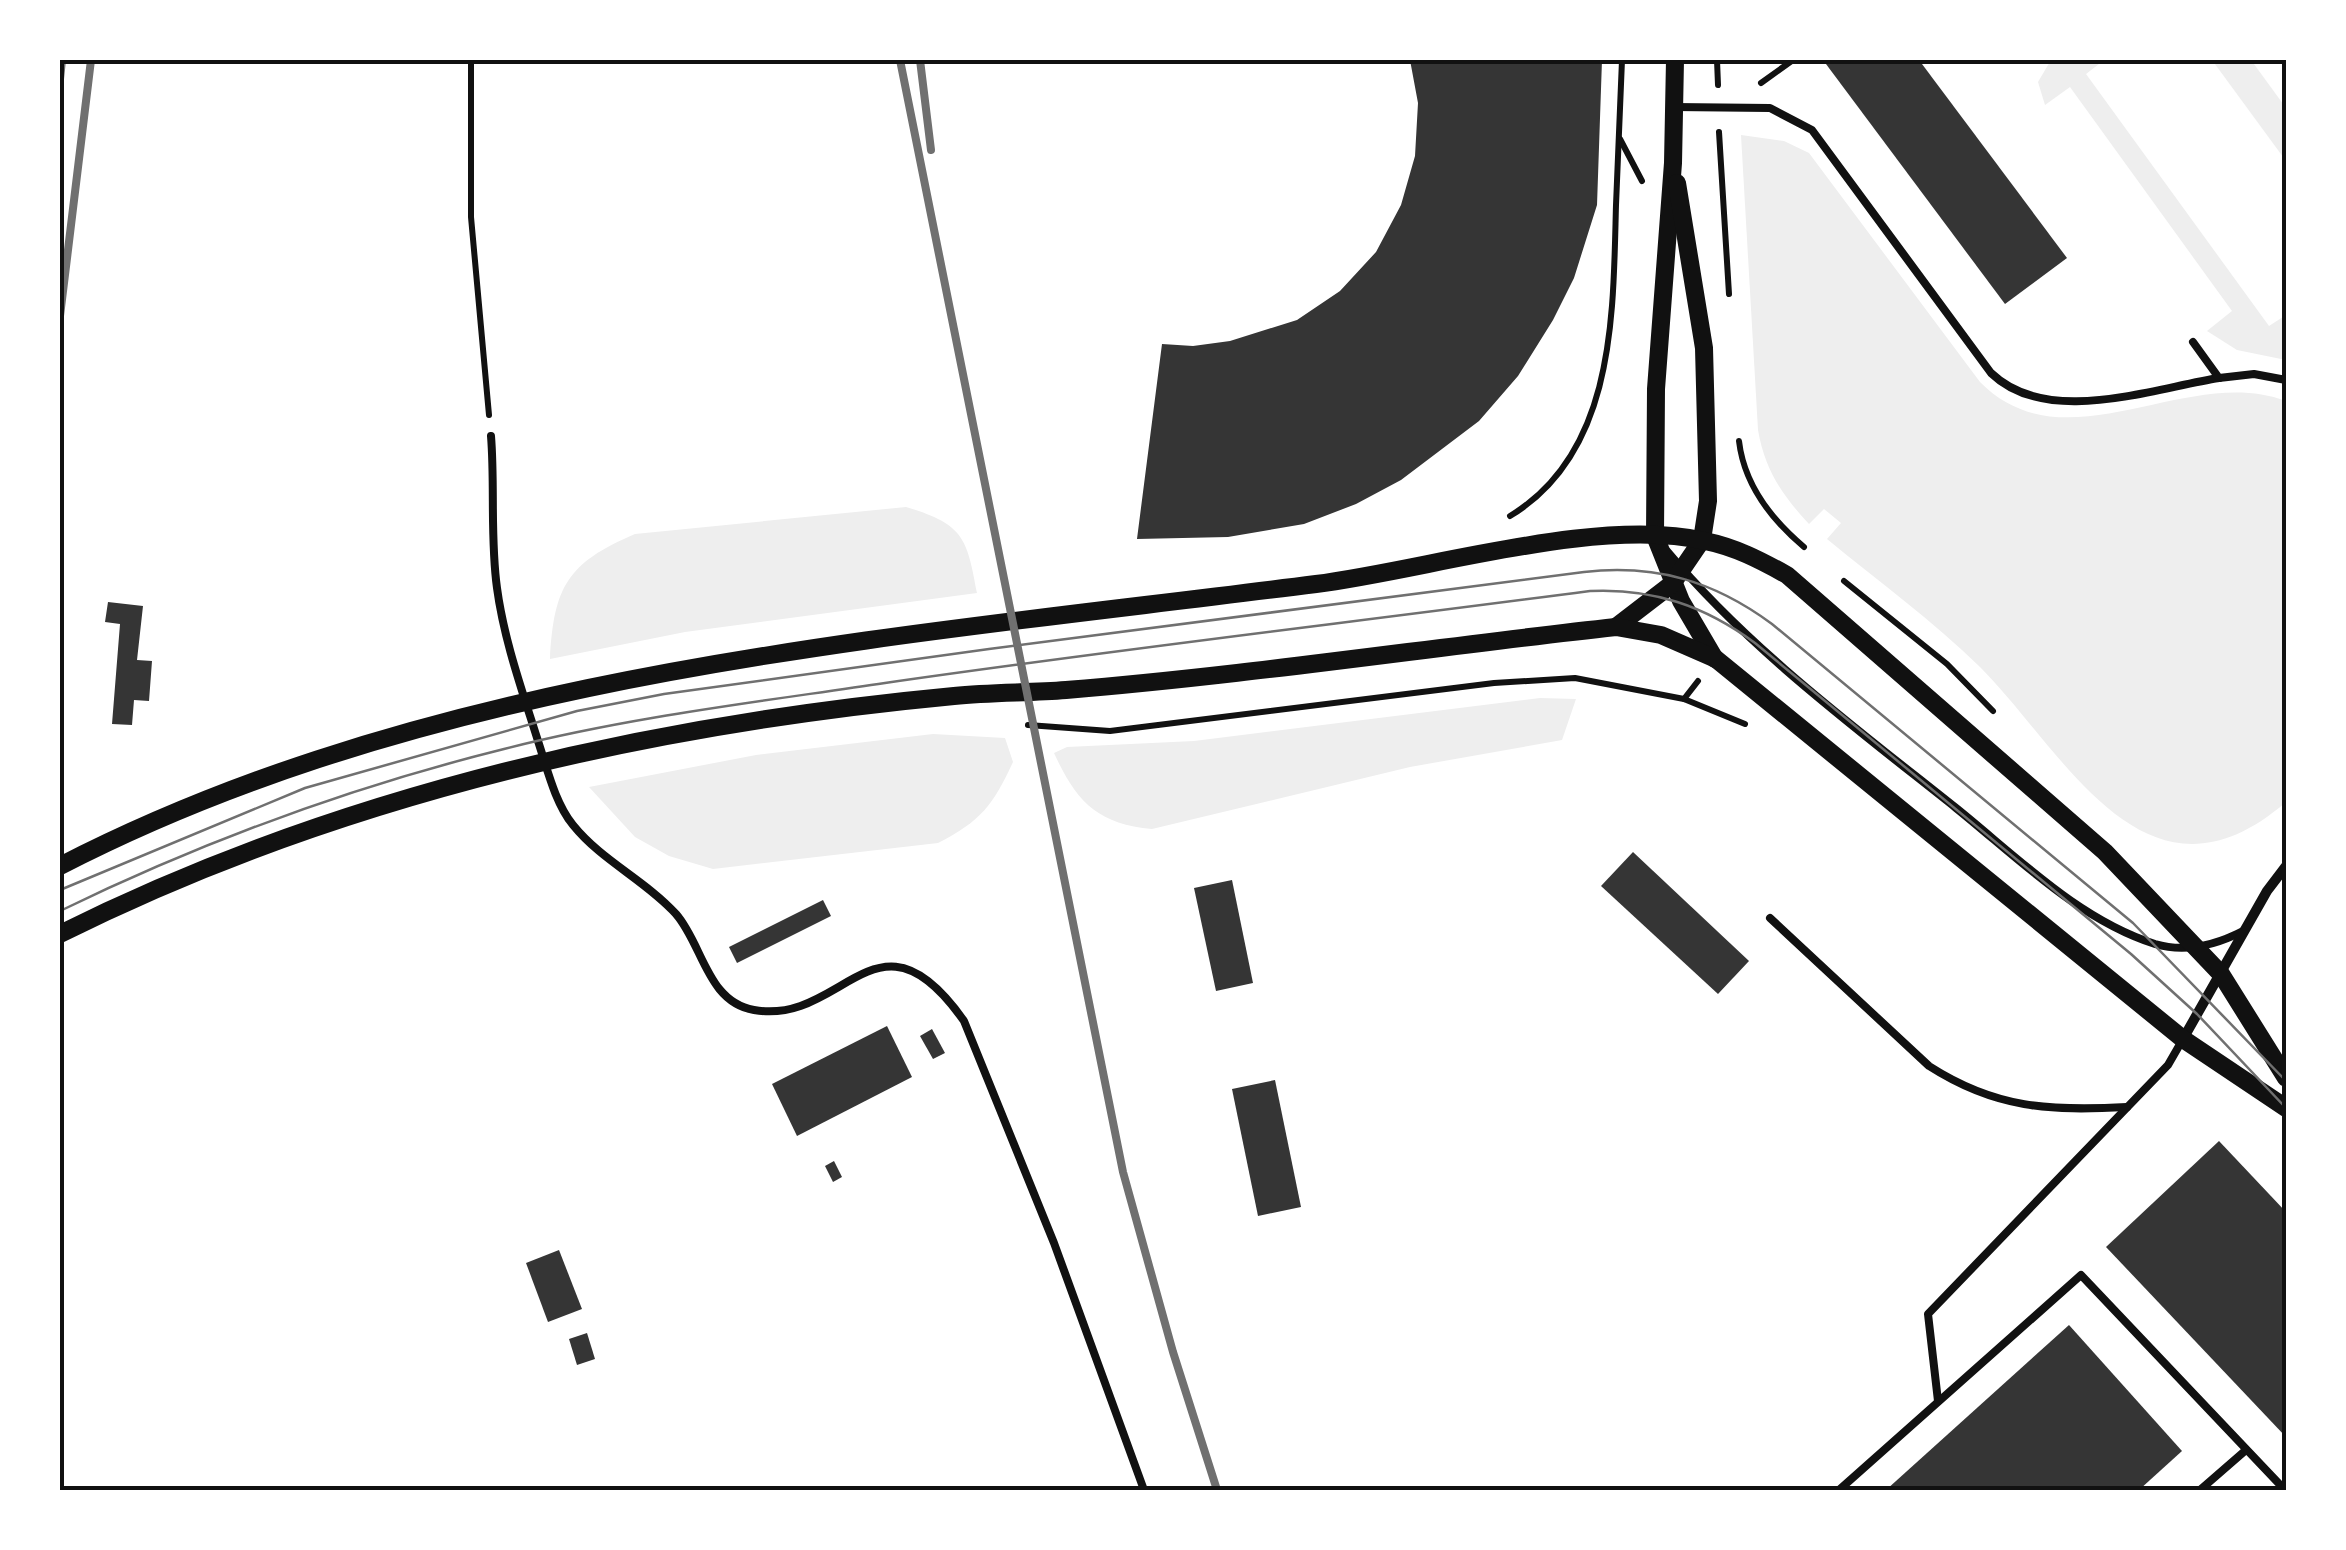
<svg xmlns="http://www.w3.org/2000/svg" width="2346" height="1550" viewBox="0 0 2346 1550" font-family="'IBM Plex Sans',sans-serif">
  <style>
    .green { fill: #eee }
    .building { fill: #353535 }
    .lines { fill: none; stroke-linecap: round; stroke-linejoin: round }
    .path { stroke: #111; stroke-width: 6 }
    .service { stroke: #111; stroke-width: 8 }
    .minor { stroke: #111; stroke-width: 10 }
    .tertiary { stroke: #111; stroke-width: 18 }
    .tram { stroke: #707070; stroke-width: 2.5 }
    .rail { stroke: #707070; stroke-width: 8 }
    .neatline { fill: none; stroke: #111; stroke-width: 4 }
  </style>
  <rect width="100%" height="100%" fill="#fff"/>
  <!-- green -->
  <g class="green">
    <path d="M2051 60H2104L2086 74 2269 326 2286 315V360L2237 350 2207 331 2232 311 2070 87 2045 105 2038 82Z"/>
    <path d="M2212 60H2251L2286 108V161Z"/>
    <path d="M1741 135 1784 141 1809 153 1980 382C2066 469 2187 363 2286 401V802C2146 923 2065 752 1980 667 1933 621 1878 581 1827 539L1841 523 1824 509 1809 524C1782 495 1765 470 1758 430Z"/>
    <path d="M906 507C963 524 967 537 977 593L685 632 550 659C554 587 567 563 635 534Z"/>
    <path d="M1540 698 1576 699 1562 740 1410 767 1152 829C1097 824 1076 801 1054 753L1067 747 1194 741Z"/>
    <path d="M933 734 1005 738 1013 762C993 805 981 821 938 843L713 869 669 856 635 837 589 787 756 755Z"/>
  </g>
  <!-- building -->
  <g class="building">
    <path d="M1410 60H1602L1597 205 1574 278 1553 320 1518 376 1479 421 1401 480 1356 504 1304 524 1228 537 1137 539 1162 344 1193 346 1230 341 1297 320 1340 291 1376 252 1401 205 1415 156 1418 103Z"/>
    <path d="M1823 60H1919L2067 258 2005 304Z"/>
    <path d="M108 602 143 606 137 660 152 661 149 701 134 700 132 725 112 724 120 624 105 622Z"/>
    <path d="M1633 852 1749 961 1718 994 1601 886Z"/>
    <path d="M1232 880 1253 983 1216 991 1194 888Z"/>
    <path d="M823 900 831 916 737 963 729 947Z"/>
    <path d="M887 1026 912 1077 797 1136 772 1084Z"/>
    <path d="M932 1029 945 1053 933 1059 920 1036Z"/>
    <path d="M1275 1080 1301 1207 1258 1216 1232 1089Z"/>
    <path d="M2219 1141 2286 1212V1437L2106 1247Z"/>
    <path d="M834 1161 842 1177 833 1182 825 1166Z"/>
    <path d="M559 1250 582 1309 548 1322 526 1263Z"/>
    <path d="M2069 1325 2182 1451 2139 1490H1886Z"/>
    <path d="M587 1333 595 1359 577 1365 569 1339Z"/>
  </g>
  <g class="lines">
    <!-- path -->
    <g class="path">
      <path d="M471 60V217L489 415"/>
      <path d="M1717 60 1718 85"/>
      <path d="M1761 83 1793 60"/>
      <path d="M1719 132 1729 294"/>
      <path d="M1620 139 1642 181"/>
      <path d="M1739 441C1744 484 1772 520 1804 547"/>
      <path d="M1510 516C1616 452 1613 314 1616 205 1618 157 1620 108 1622 60"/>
      <path d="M1844 581 1947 664 1993 711"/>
      <path d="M1684 699 1698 681"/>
      <path d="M1028 725 1110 731 1494 683 1575 678 1684 699 1745 724"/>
    </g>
    <!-- service -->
    <g class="service">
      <path d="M1674 107 1770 108 1812 130 1991 373C2047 427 2150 389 2219 378"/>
      <path d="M2193 342 2219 378 2254 374 2286 380"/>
      <path d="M491 436C495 486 490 538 497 588 504 640 522 690 538 741 547 768 555 803 573 825 602 861 645 880 676 914 703 945 707 1002 754 1010 844 1026 877 897 964 1021L1054 1243 1144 1490"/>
      <path d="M1667 551C1749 649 1857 729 1956 808 2017 857 2079 920 2155 944 2186 953 2216 945 2243 931"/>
      <path d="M1770 918 1929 1066C1996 1109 2050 1111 2127 1107"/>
      <path d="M1938 1401 1928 1314 2168 1065 2183 1039"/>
      <path d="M1839 1490 2081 1275 2285 1490"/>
      <path d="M2200 1490 2246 1450"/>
    </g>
    <!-- minor -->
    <path class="minor" d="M2183 1039 2267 891 2286 866"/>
    <!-- tertiary -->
    <g class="tertiary">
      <path d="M1675 60 1673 163 1656 389 1655 536 1681 601 1715 659"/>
      <path d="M1616 627 1672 584 1702 540 1708 501 1704 348 1677 183"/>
      <path d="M60 866C442 669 896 638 1316 584 1427 570 1598 516 1705 541 1735 547 1760 560 1787 575L2105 852 2221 974 2286 1078"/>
      <path d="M60 934C338 795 646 725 954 696 991 692 1029 693 1066 690 1250 675 1433 647 1616 627L1661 635 1716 659 2183 1039 2286 1108"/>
    </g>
    <!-- tram -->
    <g class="tram">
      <path d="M60 890 305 788 577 711 664 694 989 649 1584 572C1656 564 1714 581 1772 624L2133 923 2286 1081"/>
      <path d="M60 911C202 842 351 787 504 749 629 717 758 702 885 683 1120 649 1355 622 1590 591 1653 588 1705 606 1755 643L2131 954 2197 1014 2286 1108"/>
    </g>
    <!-- rail -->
    <g class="rail">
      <path d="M900 60 1123 1172 1173 1352 1217 1490"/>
      <path d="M920 60 931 150"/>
      <path d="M60 79 62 60"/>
      <path d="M60 316 91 60"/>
    </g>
  </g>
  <!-- border -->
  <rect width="2346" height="1550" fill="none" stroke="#ffffff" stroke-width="125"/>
  <rect x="62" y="62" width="2222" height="1426" class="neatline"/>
</svg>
